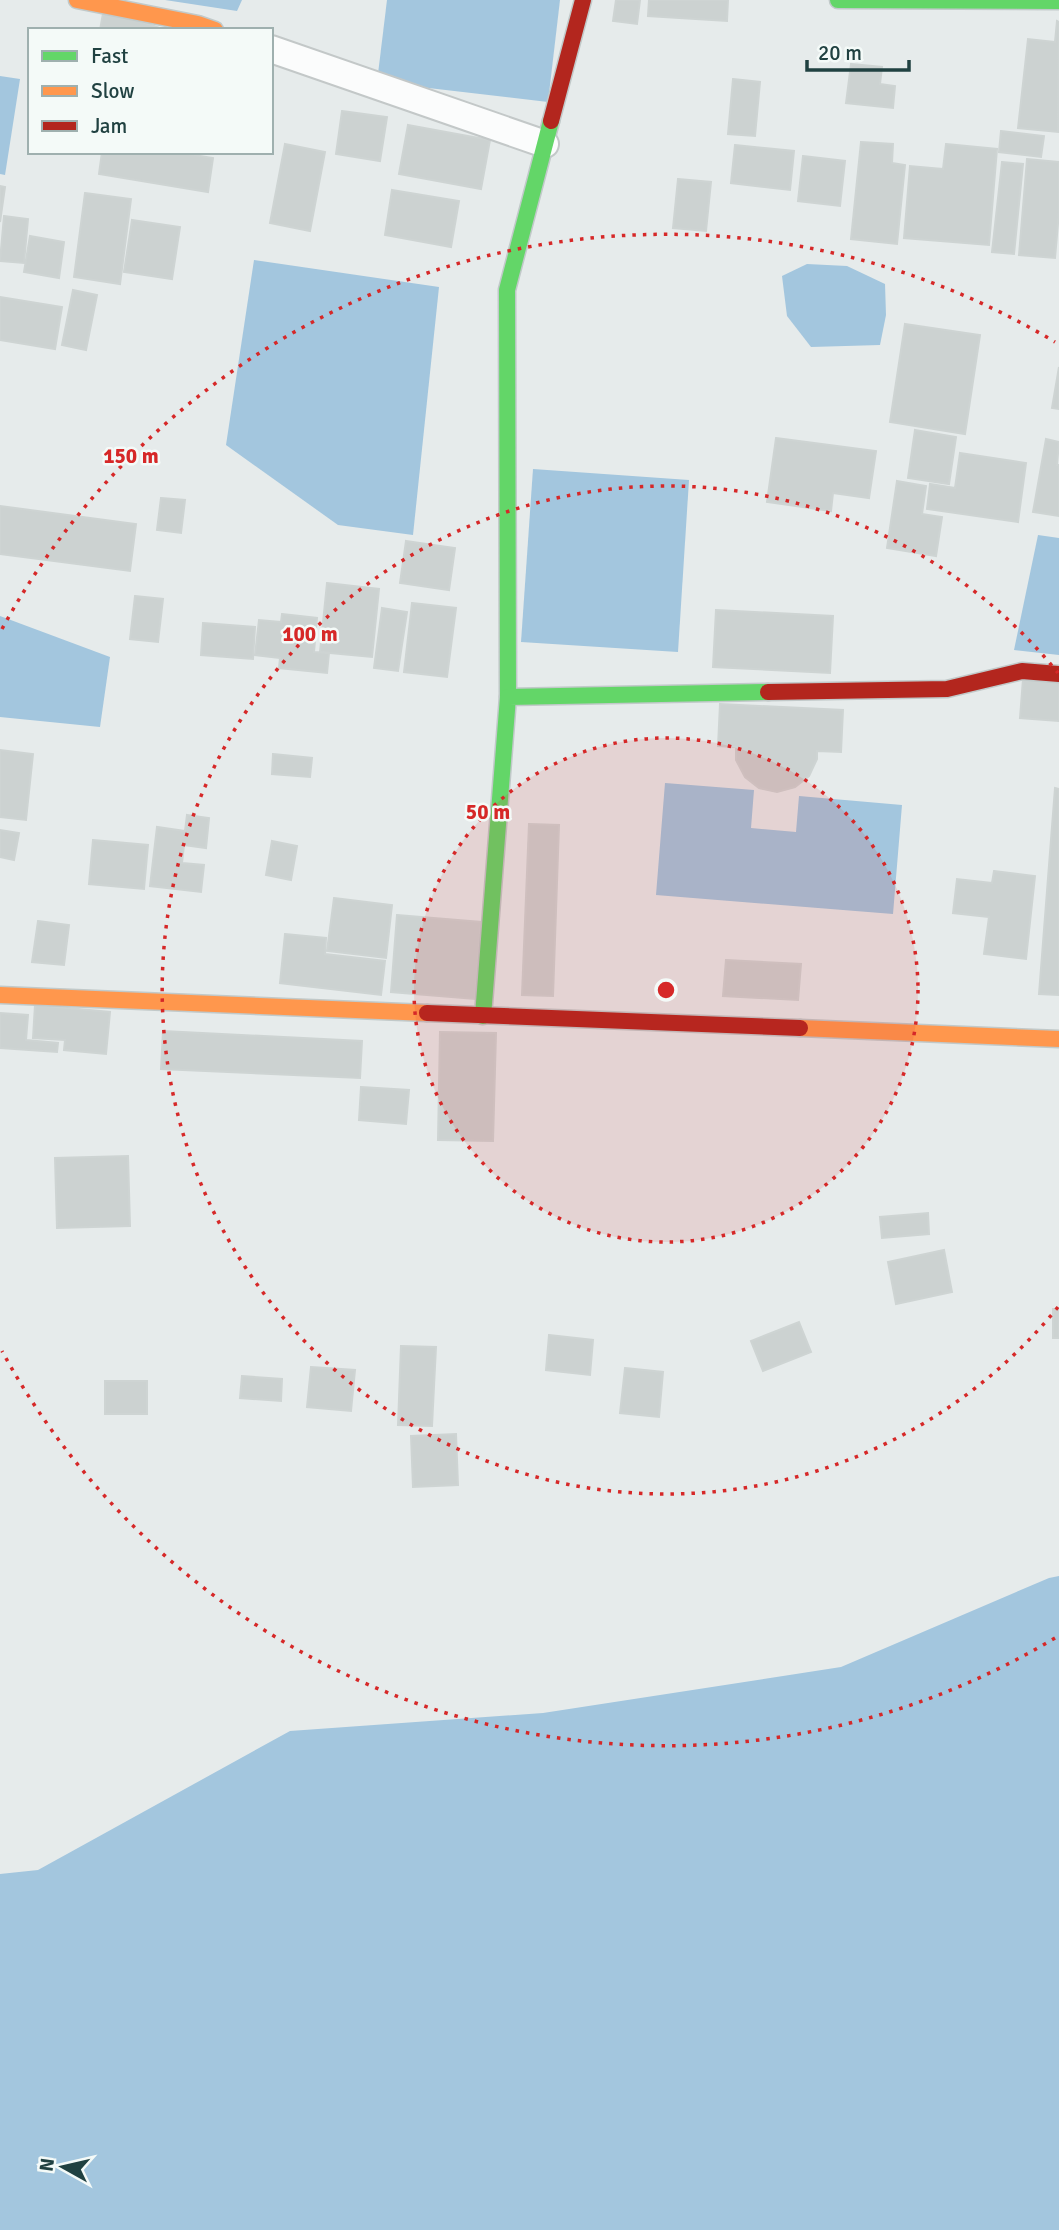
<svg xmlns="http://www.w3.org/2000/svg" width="1059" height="2230" viewBox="0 0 1059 2230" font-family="Signika,sans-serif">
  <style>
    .water { fill: #a3c6de }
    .building { fill: #ccd2d1; stroke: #ced4d3; stroke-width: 2 }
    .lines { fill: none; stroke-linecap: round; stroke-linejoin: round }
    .street-casing { stroke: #c3c8c8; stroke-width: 30 }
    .fast-casing { stroke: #c1c9c9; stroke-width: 19 }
    .slow-casing { stroke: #c1c9c9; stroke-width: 19 }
    .jam-casing { stroke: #c1c9c9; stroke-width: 19 }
    .street { stroke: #fbfcfc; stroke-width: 26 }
    .fast { stroke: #63d668; stroke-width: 16 }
    .slow { stroke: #ff974d; stroke-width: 16 }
    .jam { stroke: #b3261e; stroke-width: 16 }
    .ring { fill: none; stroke: #d62828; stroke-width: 3.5; stroke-dasharray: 3.5 7 }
    .centre { fill: #d62828; stroke: #f4faf8; stroke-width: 3.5 }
    .ring-label { font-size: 21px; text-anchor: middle; font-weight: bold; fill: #d62828; stroke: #f4faf8; stroke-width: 5; stroke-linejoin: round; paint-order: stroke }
  </style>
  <rect width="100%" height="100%" fill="#e6ebeb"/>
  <!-- water -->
  <g class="water">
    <path d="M165 0H242L237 11Z"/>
    <path d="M387 0H560L548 102 377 82Z"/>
    <path d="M0 76 20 79 5 175 0 174Z"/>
    <path d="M254 260 439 287 413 535 338 525 226 445Z"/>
    <path d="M807 264 847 266 885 284 886 315 880 345 811 347 787 316 782 276Z"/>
    <path d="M533 469 689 480 678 652 521 642Z"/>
    <path d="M1038 535 1059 538V655L1014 650Z"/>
    <path d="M0 616 110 657 100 727 0 717Z"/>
    <path d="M665 783 754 790 751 828 796 832 799 796 902 805 893 914 656 895Z"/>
    <path d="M1059 1576V2230H0V1874L38 1870 290 1731 543 1713 841 1667 1049 1578Z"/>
  </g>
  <!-- building -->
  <g class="building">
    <path d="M616 0H640L637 24 613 21Z"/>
    <path d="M649 0H728L727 21 648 16Z"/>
    <path d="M104 8 165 30H100Z"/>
    <path d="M1057 21 1059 22 1058 132 1018 128 1028 39 1055 42Z"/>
    <path d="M851 64 882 67 880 84 895 86 893 108 846 103Z"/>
    <path d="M733 79 760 82 755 136 728 134Z"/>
    <path d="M342 111 387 117 380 161 336 154Z"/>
    <path d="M408 125 490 140 481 189 399 174Z"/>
    <path d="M1001 131 1044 136 1041 157 999 152Z"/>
    <path d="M861 142 893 144 892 163 905 165 897 244 851 239Z"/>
    <path d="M285 144 325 152 310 231 270 223Z"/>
    <path d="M946 144 997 149 989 245 904 238 910 166 943 169Z"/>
    <path d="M735 145 794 151 790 190 731 183Z"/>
    <path d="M102 152H176L213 158 208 192 99 174Z"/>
    <path d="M803 156 845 161 840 206 798 201Z"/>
    <path d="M1027 159 1059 162V212L1055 258 1019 255Z"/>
    <path d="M1002 162 1023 164 1014 254 992 252Z"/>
    <path d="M678 179 711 182 706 231 673 228Z"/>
    <path d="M0 186 5 187 0 222Z"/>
    <path d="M392 190 459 201 451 247 385 235Z"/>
    <path d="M85 193 131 199 120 284 74 277Z"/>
    <path d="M4 216 28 219 24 263 0 261Z"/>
    <path d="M132 220 180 227 172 279 124 272Z"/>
    <path d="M30 236 64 242 59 278 24 272Z"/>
    <path d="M73 290 97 295 86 350 62 345Z"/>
    <path d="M0 297 62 307 55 349 0 340Z"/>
    <path d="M905 324 980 335 965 434 890 422Z"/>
    <path d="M1059 367V409L1052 408Z"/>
    <path d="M915 430 956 437 949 484 908 478Z"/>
    <path d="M776 438 876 451 869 498 833 493 831 511 767 502Z"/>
    <path d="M1046 439 1059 442 1057 465H1059V516L1033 512Z"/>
    <path d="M960 453 1026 463 1018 522 927 509 930 484 955 488Z"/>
    <path d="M897 481 926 486 922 514 942 517 936 556 887 548Z"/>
    <path d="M161 498 185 500 181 533 157 530Z"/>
    <path d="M0 506 136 524 130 571 0 554Z"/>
    <path d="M406 541 455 548 449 590 400 583Z"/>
    <path d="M327 583 379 589 372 657 320 652Z"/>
    <path d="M135 596 163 599 158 642 130 639Z"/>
    <path d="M412 603 456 608 447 677 404 672Z"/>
    <path d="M382 608 407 612 398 671 374 668Z"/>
    <path d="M716 610 833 616 830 673 713 667Z"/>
    <path d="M282 614 317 618 314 652 329 653 327 673 279 668 280 658 255 655 259 620 281 622Z"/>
    <path d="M203 623 255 627 253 659 201 655Z"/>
    <path d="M1023 679 1059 681V721L1020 718Z"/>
    <path d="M720 704 843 710 841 752 817 751V759L809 776 795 787 777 792 759 788 745 777 736 760V747L718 746Z"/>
    <path d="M0 750 33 754 26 820 0 817Z"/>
    <path d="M273 754 312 758 310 777 272 774Z"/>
    <path d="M1055 788 1059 789V995L1039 994Z"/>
    <path d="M187 815 209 818 206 848 184 845 182 863 204 865 201 892 150 886 157 827 185 831Z"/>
    <path d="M529 824 559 825 553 996 522 995Z"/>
    <path d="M0 830 19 833 14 860 0 857Z"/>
    <path d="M93 840 148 845 144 889 89 884Z"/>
    <path d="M272 841 297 846 291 880 266 875Z"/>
    <path d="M994 871 1035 876 1026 959 984 954 989 917 953 913 957 879 992 883Z"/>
    <path d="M334 898 392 905 386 958 327 951Z"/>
    <path d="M397 915 481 922 475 999 391 992Z"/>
    <path d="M38 921 69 925 64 965 32 962Z"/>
    <path d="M285 934 326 938 325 954 385 961 381 995 280 983Z"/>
    <path d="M726 960 801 964 798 1000 723 996Z"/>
    <path d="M35 1005 110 1012 106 1054 64 1050 65 1040 33 1038Z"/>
    <path d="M0 1013 28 1015 26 1040 58 1043 57 1052 0 1048Z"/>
    <path d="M163 1031 362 1041 360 1078 161 1069Z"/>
    <path d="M440 1032 496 1033 493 1141 438 1140Z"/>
    <path d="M361 1087 409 1090 406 1124 359 1120Z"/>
    <path d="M128 1156 130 1226 57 1228 55 1158Z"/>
    <path d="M928 1213 929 1234 882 1238 880 1217Z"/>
    <path d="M944 1250 952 1292 896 1304 888 1262Z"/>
    <rect x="1053" y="1309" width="6" height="29"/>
    <path d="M799 1322 811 1352 763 1371 751 1341Z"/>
    <path d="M549 1335 593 1340 590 1375 546 1370Z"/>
    <path d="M401 1346 436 1347 432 1426 398 1425Z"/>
    <path d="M311 1367 355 1370 351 1411 307 1407Z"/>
    <path d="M625 1368 663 1372 659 1417 620 1413Z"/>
    <path d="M242 1376 282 1379 281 1401 240 1398Z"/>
    <rect x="105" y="1381" width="42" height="33"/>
    <path d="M456 1434 458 1485 413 1487 411 1436Z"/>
  </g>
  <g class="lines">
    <!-- street casing -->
    <g class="street-casing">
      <path id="street" d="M271 49 545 144"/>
    </g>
    <!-- fast casing -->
    <g class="fast-casing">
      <g id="fast">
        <path d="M838 0 1059 1"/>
        <path d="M508 697 507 290 551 121"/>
        <path d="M483 1016 508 697 768 692"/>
      </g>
    </g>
    <!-- slow casing -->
    <g class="slow-casing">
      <g id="slow">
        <path d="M77 0 198 24 215 30"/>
        <path d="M0 995 427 1013"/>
        <path d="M800 1028 1059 1039"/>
      </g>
    </g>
    <!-- jam casing -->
    <g class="jam-casing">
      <g id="jam">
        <path d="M551 121 583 0"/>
        <path d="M768 692 947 689 1022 671 1059 674"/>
        <path d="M427 1013 800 1028"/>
      </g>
    </g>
    <!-- street -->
    <use href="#street" class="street"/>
    <!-- fast -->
    <use href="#fast" class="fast"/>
    <!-- slow -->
    <use href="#slow" class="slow"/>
    <!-- jam -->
    <use href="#jam" class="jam"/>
  </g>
  <!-- distance rings -->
  <circle cx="666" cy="990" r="252" fill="#d62828" fill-opacity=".12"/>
  <g class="ring">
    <circle cx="666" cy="990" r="252"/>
    <path d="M1058 1307A504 504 0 1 1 1058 673"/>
    <path d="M1055 1638A756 756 0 0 1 2 1351M2 629A756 756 0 0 1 1055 342"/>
  </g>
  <circle cx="666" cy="990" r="10" class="centre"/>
  <g class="ring-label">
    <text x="131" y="463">150 m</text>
    <text x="310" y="641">100 m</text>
    <text x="488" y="819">50 m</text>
  </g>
  <!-- legend -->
  <rect x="28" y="28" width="245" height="126" fill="#f4faf8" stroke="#9fb0af" stroke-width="2"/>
  <rect x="42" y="51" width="35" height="10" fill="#63d668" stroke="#9fb0af" stroke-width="2"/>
  <text x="91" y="63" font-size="21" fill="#204141">Fast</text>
  <rect x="42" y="86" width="35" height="10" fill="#ff974d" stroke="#9fb0af" stroke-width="2"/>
  <text x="91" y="98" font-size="21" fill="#204141">Slow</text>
  <rect x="42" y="121" width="35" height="10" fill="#b3261e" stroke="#9fb0af" stroke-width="2"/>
  <text x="91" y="133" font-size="21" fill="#204141">Jam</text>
  <!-- north arrow -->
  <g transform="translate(63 2167) rotate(278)" stroke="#f4faf8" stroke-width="5" paint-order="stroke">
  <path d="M0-5L12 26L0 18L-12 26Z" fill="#204141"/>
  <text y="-10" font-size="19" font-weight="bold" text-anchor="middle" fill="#204141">N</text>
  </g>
  <!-- scale -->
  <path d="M807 60v10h102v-10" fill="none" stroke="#204141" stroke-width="3.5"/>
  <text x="818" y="60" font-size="21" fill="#204141" stroke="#f4faf8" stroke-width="5" paint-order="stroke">20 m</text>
</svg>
